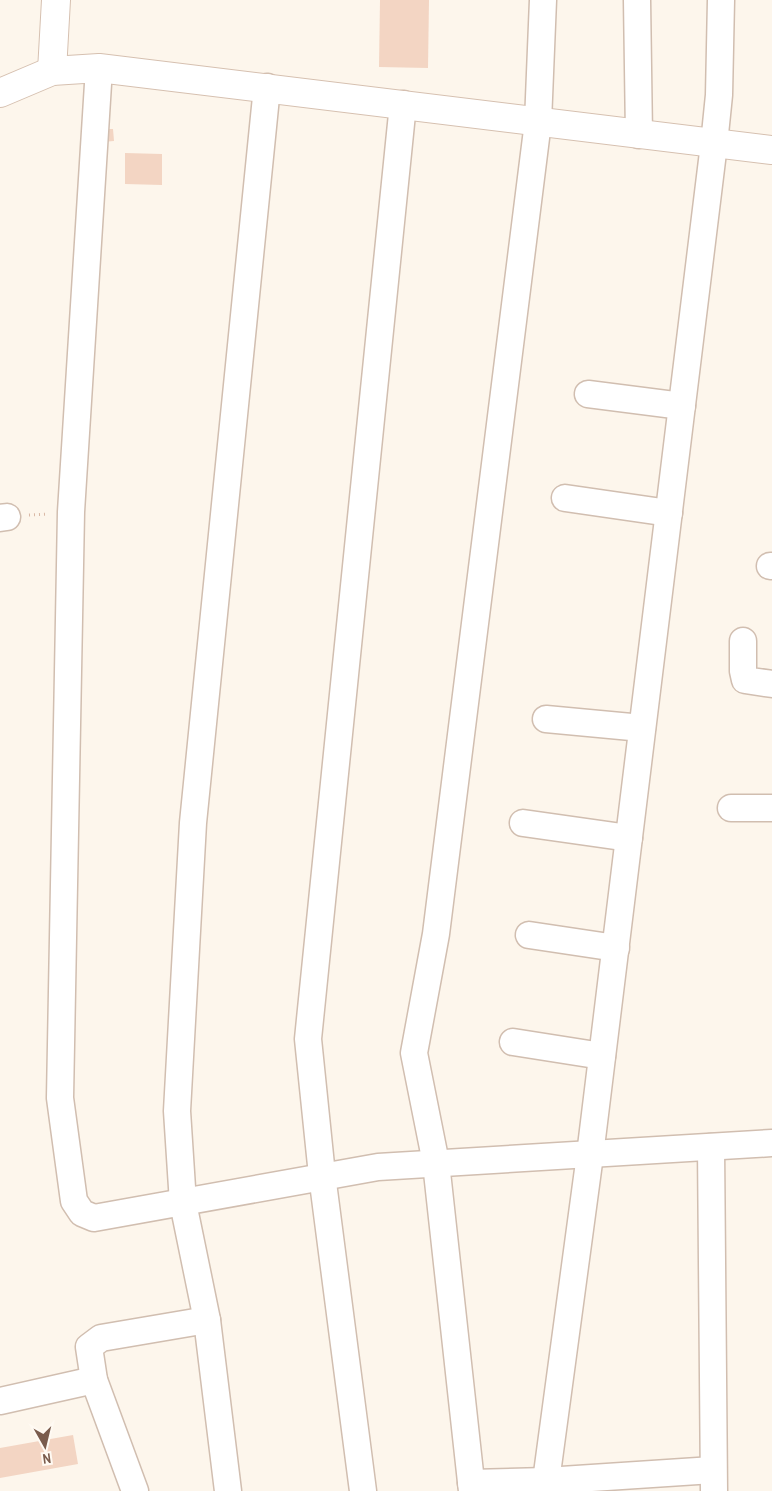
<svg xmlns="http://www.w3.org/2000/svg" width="772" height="1491" viewBox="0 0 772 1491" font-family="'Archivo Narrow',sans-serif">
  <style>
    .building { fill: #f3d5c3 }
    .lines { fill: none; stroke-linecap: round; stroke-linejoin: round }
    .street-casing { stroke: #d1beb0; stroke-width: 29 }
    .secondary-casing { stroke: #d6c0b0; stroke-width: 30 }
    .path { stroke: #d9b8a5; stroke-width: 3; stroke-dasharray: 1 4; stroke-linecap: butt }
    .street { stroke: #fff; stroke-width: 26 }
    .secondary { stroke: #fff; stroke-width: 28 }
  </style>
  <rect width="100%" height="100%" fill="#fdf6ec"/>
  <!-- building -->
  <g class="building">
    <path d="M380 0H429L428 68 379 67Z"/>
    <path d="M101 129H113L114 141 102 142Z"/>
    <path d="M125 153 162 154V185L125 184Z"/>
    <path d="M73 1435 78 1464 0 1478V1448Z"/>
  </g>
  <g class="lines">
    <!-- street casing -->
    <g class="street-casing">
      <g id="street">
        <path d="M637 0 639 135"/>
        <path d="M99 68 71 512 60 1098 74 1201 82 1213 94 1218 378 1167 772 1143"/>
        <path d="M588 394 682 406"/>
        <path d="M565 498 669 513"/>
        <path d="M0 518 7 517"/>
        <path d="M770 566H772"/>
        <path d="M743 641V671L745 680 772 684"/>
        <path d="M546 719 642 728"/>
        <path d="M731 808H772"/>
        <path d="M523 823 629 838"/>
        <path d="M529 935 616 948"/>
        <path d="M513 1042 602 1056"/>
        <path d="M711 1147 714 1491"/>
        <path d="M0 1401 94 1380"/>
        <path d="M546 1481 590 1155 714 144 719 95 721 0"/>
        <path d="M471 1483 546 1481 713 1470"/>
        <path d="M135 1491 94 1380 89 1347 101 1338 207 1320"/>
        <path d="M228 1491 207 1320 183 1203 177 1111 193 823 267 87"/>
        <path d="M363 1491 322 1175 308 1039 403 104"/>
        <path d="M472 1491 436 1163 414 1053 436 934 538 122 543 0"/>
      </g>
    </g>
    <!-- secondary casing -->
    <g class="secondary-casing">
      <g id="secondary">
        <path d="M52 71 56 0"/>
        <path d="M0 93 52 71 99 68 772 150"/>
      </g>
    </g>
    <!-- path -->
    <path class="path" d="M29 515 48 514"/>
    <!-- street -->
    <use href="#street" class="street"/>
    <!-- secondary -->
    <use href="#secondary" class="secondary"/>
  </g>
  <!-- north arrow -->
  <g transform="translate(45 1446) rotate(172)" stroke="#fffaf3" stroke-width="4" paint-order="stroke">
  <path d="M0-4L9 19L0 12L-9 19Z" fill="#7a5c4d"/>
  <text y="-8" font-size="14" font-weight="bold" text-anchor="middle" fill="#7a5c4d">N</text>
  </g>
</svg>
